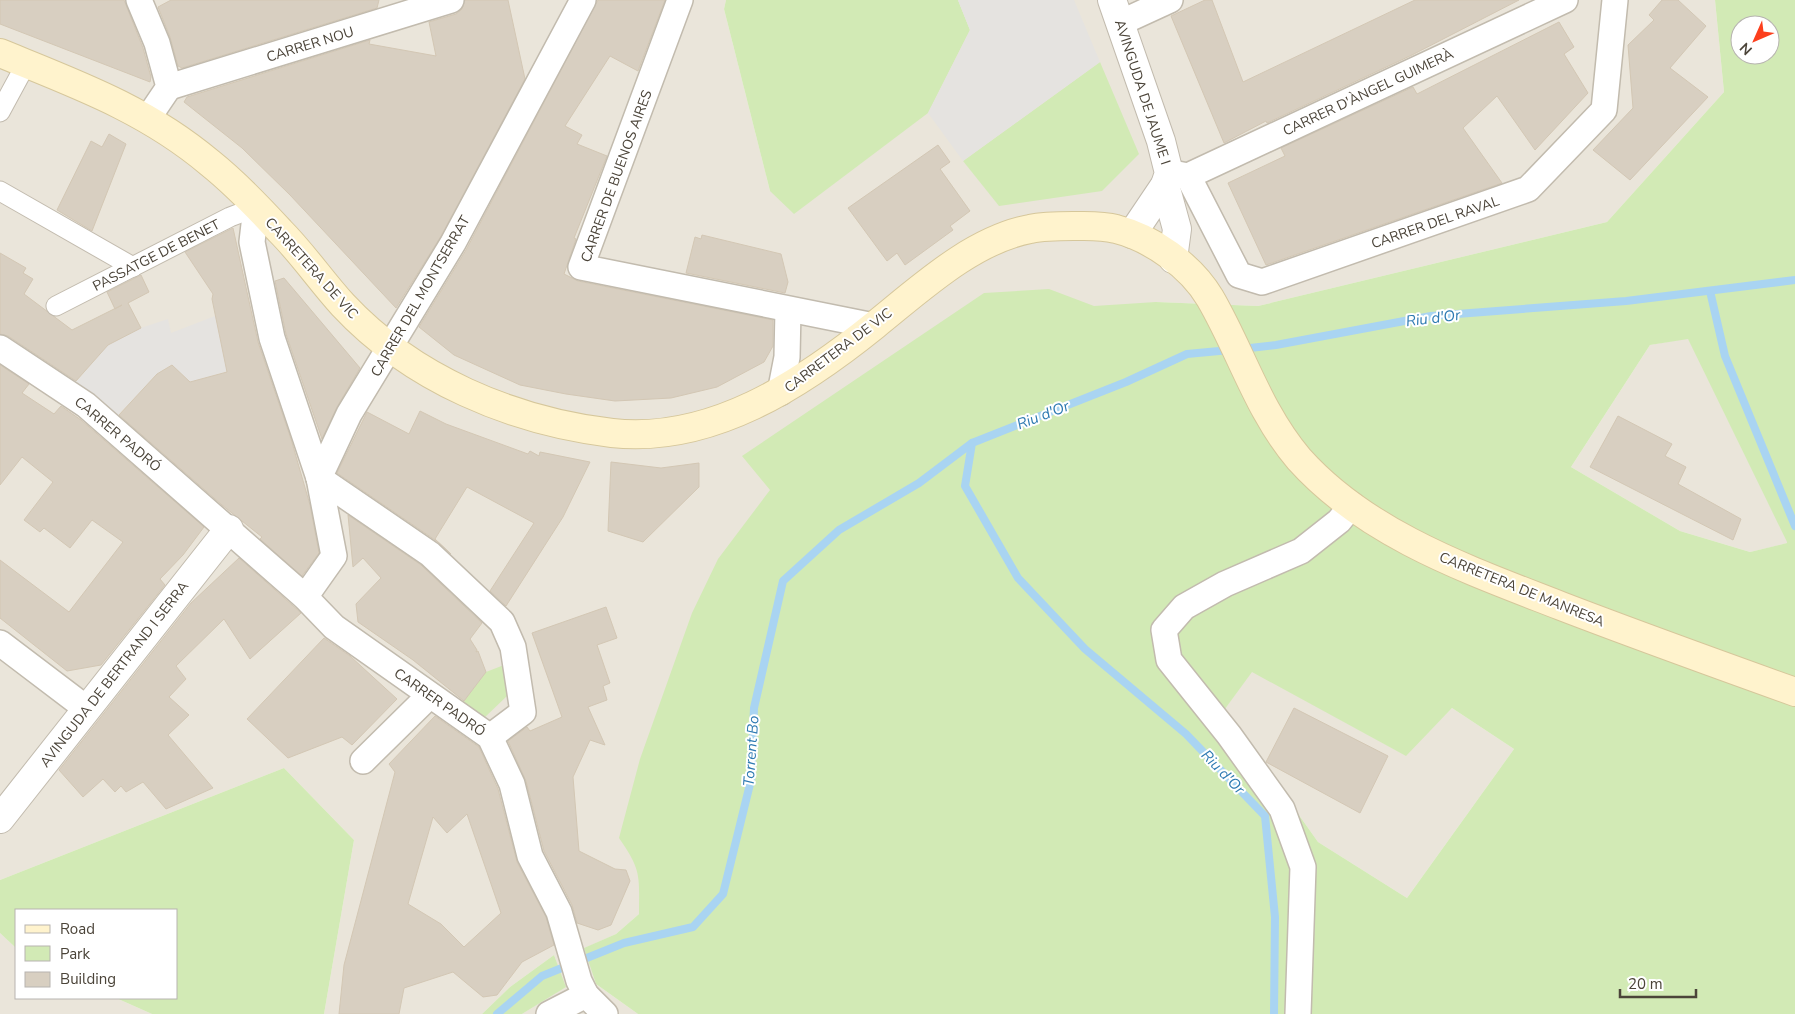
<svg xmlns="http://www.w3.org/2000/svg" width="1795" height="1014" viewBox="0 0 1795 1014" font-family="'Nunito Sans',sans-serif">
  <style>
    .residential { fill: #eae5da }
    .green { fill: #d2eab5; fill-rule: evenodd }
    .parking { fill: #e5e3e0 }
    .lines { fill: none; stroke-linecap: round; stroke-linejoin: round }
    .stream { stroke: #a9d4f2; stroke-width: 8 }
    .building { fill: #d8cfc1; stroke: #d3c7b4; fill-rule: evenodd }
    .pedestrian-casing { stroke: #c2bbae; stroke-width: 21 }
    .minor-casing { stroke: #c2bbae; stroke-width: 28 }
    .tertiary-casing { stroke: #c2bbae; stroke-width: 30 }
    .secondary-casing { stroke: #d6c79b; stroke-width: 30 }
    .pedestrian { stroke: #fff; stroke-width: 19 }
    .minor { stroke: #fff; stroke-width: 25 }
    .tertiary { stroke: #fff; stroke-width: 28 }
    .secondary { stroke: #fff3cd; stroke-width: 28 }
    .labels { text-anchor: middle; stroke-width: 4; stroke-linejoin: round; paint-order: stroke }
    .street-label { font-size: 14px; fill: #4b4439; stroke: #fff }
    .water-label { font-size: 15px; font-style: italic; fill: #2e7ab2; stroke: #fff }
  </style>
  <rect width="100%" height="100%" fill="#f6f3ec"/>
  <!-- residential -->
  <g class="residential">
    <path d="M0 0H726L724 9 770 191 970 30 958 0H1715L1724 92 1607 222 1258 306 1156 302 639 914 616 934 585 948 596 984 638 1014H522L565 987 554 955 510 987 482 1014H324L354 840 284 768 0 880Z"/>
    <path d="M1688 338 1788 543 1750 552 1680 531 1571 467 1650 345Z"/>
    <path d="M1252 671 1405 755 1452 708 1514 749 1407 898 1318 842 1272 777 1214 724Z"/>
    <path d="M0 933 16 948V998H116L152 1014H0Z"/>
  </g>
  <!-- green -->
  <g class="green">
    <path d="M726 0H958L970 30 928 113 794 214 770 191 724 9Z"/>
    <path d="M1715 0H1795V1014H638L596 984 584 948 616 934 639 914C639 876 642 871 619 838L640 759 692 613 718 559 770 490 742 456 984 293 1049 289 1094 306 1156 302 1258 306 1607 222 1724 92ZM1740 25H1770V55H1740ZM1688 339 1787 542V543L1750 552 1680 531 1571 467 1650 345ZM1252 672 1406 756 1452 708 1514 749 1407 898 1318 842 1272 777 1214 724Z"/>
    <path d="M1100 62 1139 154 1102 191 999 206 963 161Z"/>
    <path d="M504 665 507 696 483 719 463 702 486 672Z"/>
    <path d="M284 768 354 840 324 1014H152L116 998H176V910H16V948L0 933V880Z"/>
    <path d="M554 955 566 987 522 1014H482L510 987Z"/>
  </g>
  <!-- parking -->
  <g class="parking">
    <path d="M958 0H1074L1100 62 963 161 928 113 970 30Z"/>
    <path d="M215 316 228 371 190 382 171 365 157 374 118 415 76 382 108 345 141 328 168 319 171 333Z"/>
  </g>
  <g class="lines">
    <!-- stream -->
    <g class="stream">
      <path d="M1710 291 1725 356 1795 526"/>
      <path d="M1241 349 1276 345 1431 316 1626 301 1795 280"/>
      <path d="M1230 350 1187 354 1126 382 972 443 965 486 1018 578 1085 649 1186 734 1265 816 1275 917 1274 1014"/>
      <path d="M497 1014 542 976 624 943 693 927 723 894 751 780 754 708 783 581 839 530 919 483 972 443"/>
    </g>
  </g>
  <!-- building -->
  <g class="building">
    <path d="M0 0H124L143 48 151 77 150 82 0 24Z"/>
    <path d="M171 0H379L377 8 182 68 178 66 170 37 158 7Z"/>
    <path d="M465 0H508L525 79 441 236 396 308 290 195 242 148 184 102 187 97 370 40 369 44 436 56 429 22 456 14 462 9Z"/>
    <path d="M598 0H665L638 71 610 56 565 126 582 135 577 144 607 156 574 238 576 239 564 274 578 281 773 320V346L764 362 717 387 671 398 615 401 566 394 520 385 454 355 419 327 466 250Z"/>
    <path d="M1205 0H1212L1243 82 1415 0H1519L1412 55 1267 123 1266 121 1224 143 1171 16Z"/>
    <path d="M1662 0H1678L1706 26 1670 68 1708 97 1630 180 1593 150 1633 108 1628 45 1654 20 1649 15Z"/>
    <path d="M1559 22 1574 47 1564 54 1588 93 1535 150 1497 96 1463 128 1502 183 1266 265 1228 183 1285 156 1281 148 1413 87 1417 94Z"/>
    <path d="M109 134 126 144 92 231 57 210 91 141 102 147Z"/>
    <path d="M938 145 950 162 940 169 970 211 950 226 953 230 905 265 897 253 887 261 848 208Z"/>
    <path d="M233 228 258 342 291 439 310 505 319 553 302 576 260 539 262 537 222 505 119 415 157 374 172 365 190 382 227 372 212 299 213 294 185 252Z"/>
    <path d="M702 235 781 254 788 282 785 293 686 273 695 237 701 239Z"/>
    <path d="M0 253 26 268 23 273 33 279 24 294 72 330 122 305 115 309 107 292 141 275 149 292 128 303 141 328 108 345 76 381 8 336 0 334Z"/>
    <path d="M284 278 360 368 337 407 322 439 286 334 275 281Z"/>
    <path d="M0 365 29 384 22 393 54 414 61 406 81 420 204 527 183 555 160 579 165 585 101 665 67 671 0 618V560L69 612 123 542 92 520 70 548 44 528 40 532 24 520 53 482 22 457 0 485Z"/>
    <path d="M420 411 446 424 528 454 530 451 539 456 540 452 590 462 563 517 506 606 490 591 534 523 467 487 435 539 451 554 438 542 337 473 367 412 409 434Z"/>
    <path d="M1618 416 1672 444 1665 456 1686 467 1678 484 1741 519 1733 540 1590 467Z"/>
    <path d="M611 462 661 468 699 463V487L643 542 608 531Z"/>
    <path d="M348 515 421 565 482 623 470 639 477 650 476 652 478 651 486 672 464 701 413 660 358 622 356 604 381 578 363 558 353 567Z"/>
    <path d="M239 558 301 613 250 659 224 619 176 666 186 679 169 697 189 715 168 735 213 788 166 809 143 782 126 792 121 786 115 792 103 779 83 797 59 770 191 603Z"/>
    <path d="M606 607 617 638 597 645 610 683 603 686 607 700 588 707 605 745 590 740 573 777 579 851 615 869 626 870 630 881 611 925 598 930 577 923 572 905 544 851 526 781 508 741 527 727 530 731 562 717 532 633Z"/>
    <path d="M324 638 350 656 397 699 352 745 342 737 288 758 247 719Z"/>
    <path d="M1294 708 1388 756 1360 813 1266 762Z"/>
    <path d="M435 716 479 747 498 789 517 862 546 917 554 945 522 962 497 995 483 997 453 972 404 988 399 1014H339L344 965 395 772 389 764ZM467 814 501 913 464 947 441 924 408 904 433 817 447 833Z"/>
  </g>
  <g class="lines">
    <!-- pedestrian casing -->
    <g class="pedestrian-casing">
      <g id="pedestrian">
        <path d="M0 112 26 64"/>
        <path d="M0 191 133 267"/>
        <path d="M56 306 230 217 256 207"/>
      </g>
    </g>
    <!-- minor casing -->
    <g class="minor-casing">
      <g id="minor">
        <path d="M139 0 157 43 169 87 148 118"/>
        <path d="M680 0 581 267 874 326"/>
        <path d="M1120 23 1170 0"/>
        <path d="M169 87 451 0"/>
        <path d="M1172 173 1188 176 1565 0"/>
        <path d="M1188 176 1239 275 1262 282 1528 189 1604 110 1615 0"/>
        <path d="M256 207 252 242 272 338 319 478 334 556 305 597"/>
        <path d="M0 348 86 405 305 597 334 627 490 737 512 784 530 856 559 912 579 981 586 995 605 1014"/>
        <path d="M780 393 787 357 788 310"/>
        <path d="M319 478 349 414 453 243 583 0"/>
        <path d="M319 478 430 554 502 622 513 647 523 712 490 737"/>
        <path d="M0 643 87 709"/>
        <path d="M363 761 429 696"/>
        <path d="M549 1014 586 995"/>
        <path d="M1298 1014 1303 867 1282 809 1229 735 1169 660 1164 630 1184 607 1225 584 1301 551 1339 521 1352 505"/>
      </g>
    </g>
    <!-- tertiary casing -->
    <g class="tertiary-casing">
      <g id="tertiary">
        <path d="M1112 0 1161 141 1169 173 1165 185 1132 234"/>
        <path d="M1165 185 1177 229 1173 259"/>
        <path d="M0 819 229 529"/>
      </g>
    </g>
    <!-- secondary casing -->
    <g class="secondary-casing">
      <path id="secondary" d="M0 53C76 84 146 109 210 163 235 183 258 207 280 231 303 254 321 281 343 305 412 379 512 421 612 433 711 444 802 384 875 325 920 289 972 240 1030 229 1044 226 1059 226 1073 226 1087 226 1102 225 1116 229 1152 238 1191 266 1210 298 1241 351 1258 411 1299 459 1367 535 1469 570 1561 606 1639 636 1717 664 1795 692"/>
    </g>
    <!-- pedestrian -->
    <use href="#pedestrian" class="pedestrian"/>
    <!-- minor -->
    <use href="#minor" class="minor"/>
    <!-- tertiary -->
    <use href="#tertiary" class="tertiary"/>
    <!-- secondary -->
    <use href="#secondary" class="secondary"/>
  </g>
  <g class="labels">
    <!-- street labels -->
    <g class="street-label">
      <text transform="translate(310 44) rotate(-17)" y="5">CARRER NOU</text>
      <text transform="translate(1143 92) rotate(72)" y="5">AVINGUDA DE JAUME I</text>
      <text transform="translate(1368 92) rotate(-25)" y="5">CARRER D'ÀNGEL GUIMERÀ</text>
      <text transform="translate(616 176) rotate(-70)" y="5">CARRER DE BUENOS AIRES</text>
      <text transform="translate(1435 222) rotate(-19)" y="5">CARRER DEL RAVAL</text>
      <text transform="translate(156 255) rotate(-27)" y="5">PASSATGE DE BENET</text>
      <text transform="translate(312 268) rotate(48)" y="5">CARRETERA DE VIC</text>
      <text transform="translate(420 296) rotate(-60)" y="5">CARRER DEL MONTSERRAT</text>
      <text transform="translate(838 350) rotate(-37)" y="5">CARRETERA DE VIC</text>
      <text transform="translate(118 434) rotate(40)" y="5">CARRER PADRÓ</text>
      <text transform="translate(1522 589) rotate(22)" y="5">CARRETERA DE MANRESA</text>
      <text transform="translate(114 674) rotate(-52)" y="5">AVINGUDA DE BERTRAND I SERRA</text>
      <text transform="translate(440 702) rotate(35)" y="5">CARRER PADRÓ</text>
    </g>
    <!-- water labels -->
    <g class="water-label">
      <text transform="translate(1433 318) rotate(-7)" y="5">Riu d'Or</text>
      <text transform="translate(1043 415) rotate(-21)" y="5">Riu d'Or</text>
      <text transform="translate(751 751) rotate(-86)" y="5">Torrent Bo</text>
      <text transform="translate(1223 772) rotate(46)" y="5">Riu d'Or</text>
    </g>
  </g>
  <!-- legend -->
  <rect x="15" y="909" width="162" height="90" fill="#ffffff" stroke="#b7b4b0"/>
  <rect x="25" y="925" width="25" height="8" fill="#fff3cd" stroke="#b7b4b0"/>
  <text x="60" y="934" font-size="15" fill="#4b4439">Road</text>
  <rect x="25" y="946" width="25" height="15" fill="#d2eab5" stroke="#b7b4b0"/>
  <text x="60" y="959" font-size="15" fill="#4b4439">Park</text>
  <rect x="25" y="972" width="25" height="15" fill="#d8cfc1" stroke="#b7b4b0"/>
  <text x="60" y="984" font-size="15" fill="#4b4439">Building</text>
  <!-- north arrow -->
  <g transform="translate(1755 40) rotate(225)"><circle r="24" fill="#ffffff" stroke="#b7b4b0"/>
  <path d="M0-4L9 19L0 12L-9 19Z" fill="#fc3f1d"/>
  <text y="-8" font-size="14" font-weight="bold" text-anchor="middle" fill="#4b4439">N</text>
  </g>
  <!-- scale -->
  <path d="M1620 989v8h76v-8" fill="none" stroke="#4b4439" stroke-width="2.5"/>
  <text x="1628" y="989" font-size="15" fill="#4b4439" stroke="#ffffff" stroke-width="4" paint-order="stroke">20 m</text>
</svg>
